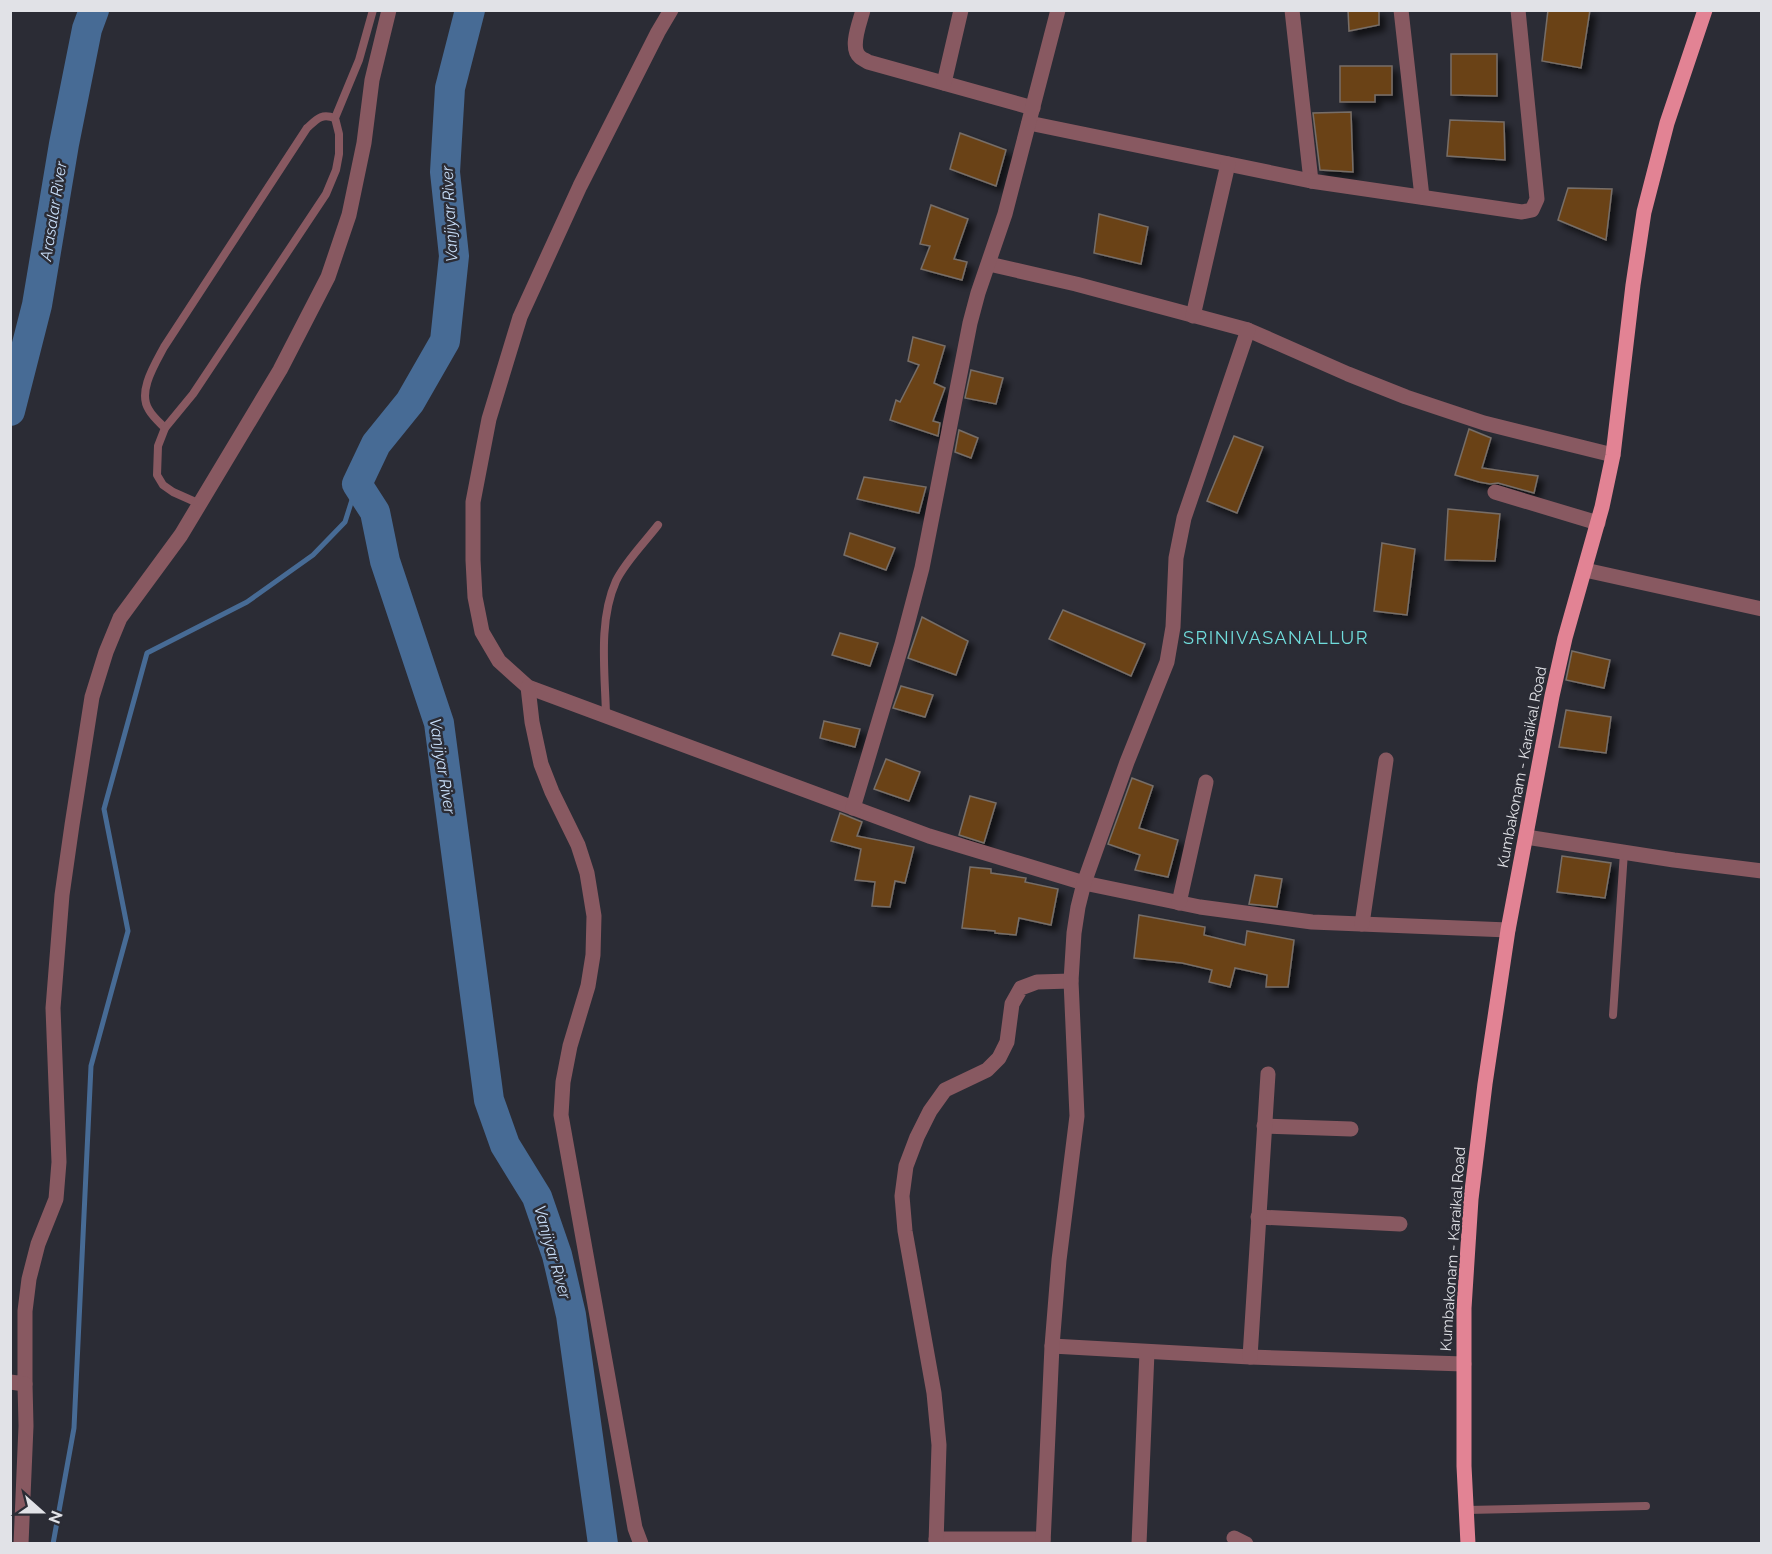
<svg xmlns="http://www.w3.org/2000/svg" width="1772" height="1554" viewBox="0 0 1772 1554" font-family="Raleway,sans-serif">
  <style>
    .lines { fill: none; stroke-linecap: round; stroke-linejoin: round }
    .stream { stroke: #476b95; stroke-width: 5 }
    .river { stroke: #476b95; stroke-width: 30 }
    .building { fill: #6b4319; stroke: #776e67; stroke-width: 1.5; filter: url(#shadow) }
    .lane { stroke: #885961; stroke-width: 8 }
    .street { stroke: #885961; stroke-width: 15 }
    .primary { stroke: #e28394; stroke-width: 15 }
    .labels { text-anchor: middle; stroke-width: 5; stroke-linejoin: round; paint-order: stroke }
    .street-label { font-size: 15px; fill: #e1e2e7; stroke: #2b2c35 }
    .water-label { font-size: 16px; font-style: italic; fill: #c9dffa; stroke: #2b2c35 }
    .quarter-label { font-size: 18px; letter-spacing: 1.5px; fill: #70dddc; stroke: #2b2c35 }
  </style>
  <defs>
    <filter id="shadow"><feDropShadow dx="5.5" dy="5.5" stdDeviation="3" flood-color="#0009"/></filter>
  </defs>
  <rect width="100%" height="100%" fill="#2b2c35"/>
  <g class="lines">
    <!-- stream -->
    <path class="stream" d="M53 1544 74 1428 91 1066 128 931 104 809 147 653 247 602 313 555 345 522 357 484"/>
    <!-- river -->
    <g class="river">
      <path d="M470 10 450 88 445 172 454 256 445 341 410 402 376 444 357 484 375 512 385 561 439 723 489 1100 505 1145 537 1197 557 1255 571 1315 603 1544"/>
      <path d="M10 411 37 305 64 144 87 29 94 10"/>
    </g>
  </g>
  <!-- building -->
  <g class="building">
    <path d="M1348 10H1379V25L1349 31Z"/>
    <path d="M1548 10H1590L1581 68 1542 61Z"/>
    <path d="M1451 54H1497V96L1451 95Z"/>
    <path d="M1340 66H1392V95H1375V102H1340Z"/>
    <path d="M1351 112 1353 172 1320 170 1313 113Z"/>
    <path d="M1450 120 1504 122 1505 160 1447 156Z"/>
    <path d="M960 133 1006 150 996 186 950 169Z"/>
    <path d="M1568 188 1612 189 1606 240 1558 220Z"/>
    <path d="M931 205 968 219 954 259 967 262 962 280 921 269 930 246 920 244Z"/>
    <path d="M1099 214 1148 227 1141 264 1094 253Z"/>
    <path d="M913 337 945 346 934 383 945 388 933 421 940 423 938 436 890 420 896 400 900 402 919 365 908 361Z"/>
    <path d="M971 370 1003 378 996 404 965 398Z"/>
    <path d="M1469 429 1491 438 1482 468 1538 476 1534 493 1498 483 1490 484 1479 482 1455 475Z"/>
    <path d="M959 430 978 438 971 458 955 452Z"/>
    <path d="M1234 436 1263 447 1237 513 1207 501Z"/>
    <path d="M864 477 926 487 919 513 857 499Z"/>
    <path d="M1448 509 1500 514 1495 561 1445 560Z"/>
    <path d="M850 533 895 548 886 570 844 555Z"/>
    <path d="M1382 543 1415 549 1407 615 1374 611Z"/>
    <path d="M1063 610 1145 644 1131 676 1049 639Z"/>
    <path d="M922 617 968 641 956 675 908 658Z"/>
    <path d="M840 633 878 643 870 666 832 655Z"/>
    <path d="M1572 651 1610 660 1604 688 1566 680Z"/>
    <path d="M901 686 933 695 925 717 893 708Z"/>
    <path d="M1566 710 1611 717 1606 753 1559 747Z"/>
    <path d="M824 721 860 729 855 747 820 738Z"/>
    <path d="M886 759 920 772 909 801 874 789Z"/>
    <path d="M1132 778 1153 786 1139 828 1178 840 1168 877 1135 870 1140 855 1108 844Z"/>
    <path d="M970 796 996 803 984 843 959 835Z"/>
    <path d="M840 813 862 822 857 836 914 847 905 883 895 881 890 907 872 906 875 882 855 880 861 849 831 841Z"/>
    <path d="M1562 856 1611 863 1605 898 1557 892Z"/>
    <path d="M970 867 991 869V873L1026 878 1025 882 1058 889 1051 925 1019 918 1016 935 995 933V931L962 928Z"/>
    <path d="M1255 875 1282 879 1277 907 1249 904Z"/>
    <path d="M1139 915 1205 927 1204 935 1245 945 1247 931 1294 940 1288 987H1266L1267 975 1235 968 1230 987 1209 982 1212 970 1182 963 1134 958Z"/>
  </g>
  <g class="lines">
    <!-- lane -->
    <g class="lane">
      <path d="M165 428C160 423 153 417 149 410 137 392 155 364 164 347L307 128C317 119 321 113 335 118"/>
      <path d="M200 504 173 492 163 485 157 475 158 446 165 428 193 394 326 194 336 170 339 154V134L335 118 359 60 373 10"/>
      <path d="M606 715C605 672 598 621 616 581 625 562 645 542 658 525"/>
      <path d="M1613 1015 1624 852"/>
      <path d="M1467 1510 1646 1506"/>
    </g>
    <!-- street -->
    <g class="street">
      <path d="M671 10 658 32 580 186 520 317 489 419 473 502V560L475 597 482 632 499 661 528 687 929 836 1084 883 1200 907 1312 922 1508 930"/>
      <path d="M863 10C860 22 849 48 860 57 862 59 865 60 868 62L1033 108"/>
      <path d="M1292 10 1311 181"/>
      <path d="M1401 10 1422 197"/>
      <path d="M944 83 961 10"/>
      <path d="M1029 123 1311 181 1522 212 1532 210 1537 199 1518 10"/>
      <path d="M989 264 1076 284 1248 330 1348 374 1406 397 1484 423 1613 455"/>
      <path d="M1193 316 1228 164"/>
      <path d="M1495 492 1598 523"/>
      <path d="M1585 570 1762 609"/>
      <path d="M528 687 532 722 541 764 552 792 578 845 587 873 594 916 593 955 588 986 570 1046 563 1082 561 1115 635 1528 641 1544"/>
      <path d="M853 808 902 644 922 568 970 323 978 293 1005 214 1058 10"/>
      <path d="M1526 837 1674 860 1762 871"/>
      <path d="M1179 903 1206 782"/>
      <path d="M1362 924 1386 760"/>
      <path d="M1264 1126 1351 1129"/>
      <path d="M1258 1217 1400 1224"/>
      <path d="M1052 1346 1250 1357 1464 1364"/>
      <path d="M1250 1357 1268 1074"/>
      <path d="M10 1382 25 1384V1311L29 1279 38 1244 56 1199 59 1162 53 1008 62 895 72 825 92 697 106 652 120 618 181 535 280 370 328 277 349 215 364 143 372 80 389 10"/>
      <path d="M1234 1538 1246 1544"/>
      <path d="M936 1539H1043"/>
      <path d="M21 1544 26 1426 25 1384"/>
      <path d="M936 1544 939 1445 934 1393 905 1231 902 1196 906 1166 917 1137 930 1111 945 1090 987 1070 999 1058 1007 1042 1012 1004 1021 988 1037 982 1071 981"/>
      <path d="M1043 1544 1052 1346 1059 1260 1077 1116 1071 981 1074 933 1078 907 1084 883 1127 762 1167 662 1173 627 1176 558 1184 518 1248 330"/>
      <path d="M1139 1544 1147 1352"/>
    </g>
    <!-- primary -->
    <path class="primary" d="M1468 1544 1464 1466V1308L1471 1199 1485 1084 1508 930 1552 696 1565 638 1602 507 1613 455 1633 285 1644 212 1667 123 1705 10"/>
  </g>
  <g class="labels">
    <!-- street labels -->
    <g class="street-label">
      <text transform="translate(1522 767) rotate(-79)" y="5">Kumbakonam - Karaikal Road</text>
      <text transform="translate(1453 1249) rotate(-86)" y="5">Kumbakonam - Karaikal Road</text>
    </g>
    <!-- water labels -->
    <g class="water-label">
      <text transform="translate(53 211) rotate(-81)" y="6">Arasalar River</text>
      <text transform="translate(449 214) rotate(-93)" y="6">Vanjiyar River</text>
      <text transform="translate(443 766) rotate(81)" y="6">Vanjiyar River</text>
      <text transform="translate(553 1252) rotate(74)" y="6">Vanjiyar River</text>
    </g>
    <!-- quarter labels -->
    <g class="quarter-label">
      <text x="1276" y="644">SRINIVASANALLUR</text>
    </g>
  </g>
  <!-- border -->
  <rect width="1772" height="1554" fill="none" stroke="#e1e2e7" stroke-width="24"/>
  <!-- north arrow -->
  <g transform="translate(42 1512) rotate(111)" stroke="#2b2c35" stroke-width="4.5" paint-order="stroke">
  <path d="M0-4.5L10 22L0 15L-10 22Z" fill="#e1e2e7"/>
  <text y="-9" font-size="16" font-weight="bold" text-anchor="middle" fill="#e1e2e7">N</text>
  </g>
</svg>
